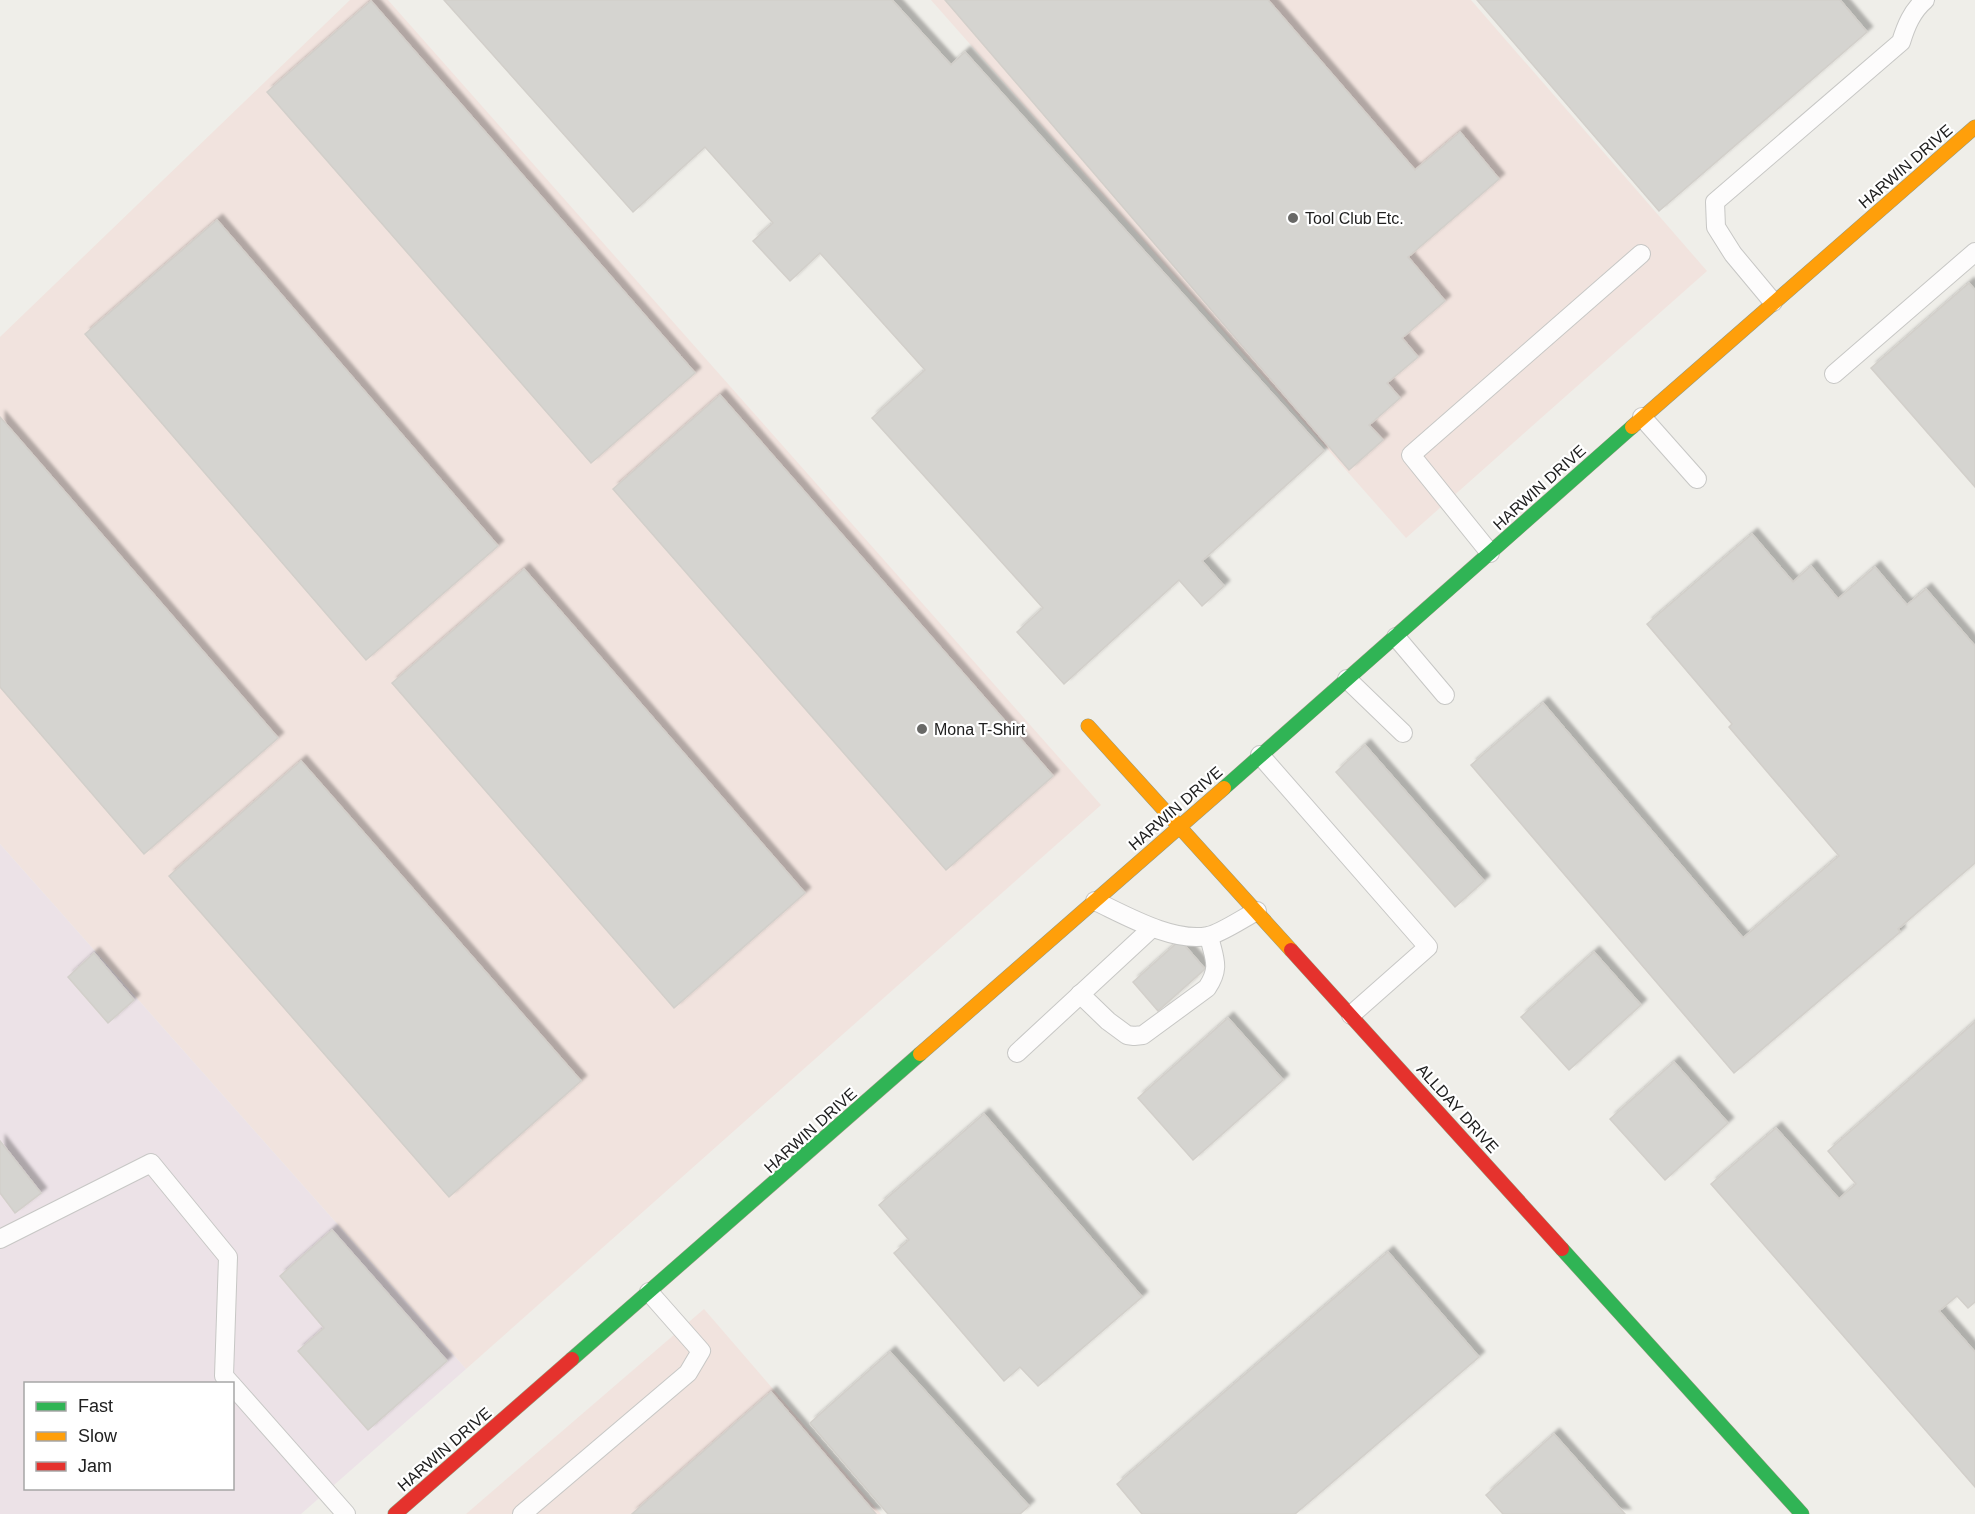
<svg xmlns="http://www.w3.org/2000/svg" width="1975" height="1514" viewBox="0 0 1975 1514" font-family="Helvetica,sans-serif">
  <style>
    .commercial { fill: #f1e3de }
    .industrial { fill: #ece2e7; fill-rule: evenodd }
    .building { fill: #d5d4d0; stroke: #d2cfca; stroke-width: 1.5; filter: url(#shadow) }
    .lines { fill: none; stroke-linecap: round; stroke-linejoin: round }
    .lane-casing { stroke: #c7c7c5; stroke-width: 20 }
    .fast-casing { stroke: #959a7f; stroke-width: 15 }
    .slow-casing { stroke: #959a7f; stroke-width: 15 }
    .jam-casing { stroke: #959a7f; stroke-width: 15 }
    .lane { stroke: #fdfcfc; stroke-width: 18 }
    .fast { stroke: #30b455; stroke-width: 14 }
    .slow { stroke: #ff9f0a; stroke-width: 14 }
    .jam { stroke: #e5322d; stroke-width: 14 }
    .poi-dot { fill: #686866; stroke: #fff; stroke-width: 2 }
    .labels { text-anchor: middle; stroke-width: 4.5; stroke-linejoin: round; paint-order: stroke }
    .street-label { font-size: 16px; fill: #202020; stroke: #fff }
    .poi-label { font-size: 16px; fill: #202020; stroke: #fff; text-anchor: start }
  </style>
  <defs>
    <filter id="shadow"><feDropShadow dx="5.5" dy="-5.5" stdDeviation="1.5" flood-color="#0004"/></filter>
  </defs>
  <rect width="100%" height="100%" fill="#efeee9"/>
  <!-- commercial -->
  <g class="commercial">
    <path d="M350 0H388L1101 805 466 1369 0 844V337Z"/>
    <path d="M931 0H1471L1707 271 1406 538Z"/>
    <path d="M704 1309 881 1514H466Z"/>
  </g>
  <!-- industrial -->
  <path class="industrial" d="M0 844 466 1369 301 1514H0ZM26 1384H232V1488H26Z"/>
  <!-- building -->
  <g class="building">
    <path d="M444 0H892L951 65 965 52 1324 451 1202 561 1224 586 1202 606 1179 580 1064 684 1017 632 1043 608 872 418 925 370 820 253 790 281 753 241 773 223 705 147 633 212Z"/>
    <path d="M945 0H1268L1415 170 1460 132 1499 179 1408 257 1445 301 1402 338 1418 357 1387 383 1400 398 1369 425 1383 440 1349 470Z"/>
    <path d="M1477 0H1840L1867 32 1659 211Z"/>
    <path d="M371 1 695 373 591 463 267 92Z"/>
    <path d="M217 220 498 546 366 660 85 334Z"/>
    <path d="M1969 283 1975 290V487L1871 368Z"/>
    <path d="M720 395 1053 776 946 870 613 489Z"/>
    <path d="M0 417 278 738 144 854 0 687Z"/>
    <path d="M1752 534 1793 582 1811 566 1838 599 1875 567 1907 605 1926 589 1975 646V863L1898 929 1900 932 1734 1073 1471 765 1543 703 1743 938 1839 856 1729 727 1732 724 1647 624Z"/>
    <path d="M524 569 805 893 674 1008 392 683Z"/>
    <path d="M1365 745 1484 881 1455 907 1336 772Z"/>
    <path d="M301 761 581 1081 449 1197 169 876Z"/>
    <path d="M1180 940 1205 969 1158 1011 1133 982Z"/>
    <path d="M1594 952 1641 1005 1569 1070 1521 1017Z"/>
    <path d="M94 953 134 1000 108 1023 68 977Z"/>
    <path d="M1228 1018 1283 1080 1193 1160 1138 1098Z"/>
    <path d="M1975 1022V1302L1968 1308 1957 1296 1939 1311 1975 1352V1487L1711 1184 1776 1128 1839 1199 1856 1184 1828 1151Z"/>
    <path d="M1674 1062 1728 1123 1665 1180 1610 1119Z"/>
    <path d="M984 1114 1142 1297 1038 1386 1020 1367 1004 1381 894 1253 909 1240 879 1205Z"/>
    <path d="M0 1141 41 1193 15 1213 0 1193Z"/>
    <path d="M332 1230 447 1361 368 1430 298 1351 324 1328 280 1276Z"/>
    <path d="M1388 1252 1479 1357 1295 1514H1142L1117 1484Z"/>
    <path d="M890 1352 1029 1506 1020 1514H888L810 1423Z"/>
    <path d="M771 1392 876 1514H632Z"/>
    <path d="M1554 1434 1625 1514H1503L1486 1495Z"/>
  </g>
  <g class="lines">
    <!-- lane casing -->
    <g class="lane-casing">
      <g id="lane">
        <path d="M1773 302 1733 254 1716 227 1715 202 1901 42C1906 26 1912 11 1925 0"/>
        <path d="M1834 374 1975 252"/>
        <path d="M1642 417 1697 479"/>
        <path d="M1490 553 1411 455 1641 254"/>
        <path d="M1396 637 1445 695"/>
        <path d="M1347 679 1403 733"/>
        <path d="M1260 755 1428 947 1351 1015"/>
        <path d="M1095 901C1125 915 1173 943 1208 936 1220 934 1245 917 1257 911"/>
        <path d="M1080 994 1108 1021 1127 1035 1134 1036 1143 1035 1207 988C1221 967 1214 959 1209 936"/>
        <path d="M1017 1053 1152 928"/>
        <path d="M0 1239 151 1163 228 1257 224 1376 231 1384"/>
        <path d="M232 1385 346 1514"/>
        <path d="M522 1514 688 1373 701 1351 649 1292"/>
      </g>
    </g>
    <!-- fast casing -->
    <g class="fast-casing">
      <g id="fast">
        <path d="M1224 788 1632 427"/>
        <path d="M1562 1249 1802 1514"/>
        <path d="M572 1359 920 1054"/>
      </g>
    </g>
    <!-- slow casing -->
    <g class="slow-casing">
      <g id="slow">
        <path d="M1632 427 1975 127"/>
        <path d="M1088 726 1291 950"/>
        <path d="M920 1054 1224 788"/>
      </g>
    </g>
    <!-- jam casing -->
    <g class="jam-casing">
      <g id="jam">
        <path d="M1291 950 1562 1249"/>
        <path d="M395 1514 572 1359"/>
      </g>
    </g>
    <!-- lane -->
    <use href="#lane" class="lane"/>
    <!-- fast -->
    <use href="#fast" class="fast"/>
    <!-- slow -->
    <use href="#slow" class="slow"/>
    <!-- jam -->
    <use href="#jam" class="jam"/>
  </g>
  <!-- markers -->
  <g class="poi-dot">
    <circle cx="1293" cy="218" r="6"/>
    <circle cx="922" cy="729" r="6"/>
  </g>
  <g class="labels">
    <!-- street labels -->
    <g class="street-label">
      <text transform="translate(1905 166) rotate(-41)" y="6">HARWIN DRIVE</text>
      <text transform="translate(1539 487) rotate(-42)" y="6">HARWIN DRIVE</text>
      <text transform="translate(1175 808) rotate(-41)" y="6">HARWIN DRIVE</text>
      <text transform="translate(1458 1108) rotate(48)" y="6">ALLDAY DRIVE</text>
      <text transform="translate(810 1130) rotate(-42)" y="6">HARWIN DRIVE</text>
      <text transform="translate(444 1449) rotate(-41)" y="6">HARWIN DRIVE</text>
    </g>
    <!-- poi labels -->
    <g class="poi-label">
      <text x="1305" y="224">Tool Club Etc.</text>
      <text x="934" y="735">Mona T-Shirt</text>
    </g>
  </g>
  <!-- legend -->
  <rect x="24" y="1382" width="210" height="108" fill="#ffffff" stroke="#a6a6a6" stroke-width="1.5"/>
  <rect x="36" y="1402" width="30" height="9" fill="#30b455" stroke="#a6a6a6" stroke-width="1.5"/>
  <text x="78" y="1412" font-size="18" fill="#202020">Fast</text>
  <rect x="36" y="1432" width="30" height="9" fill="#ff9f0a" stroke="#a6a6a6" stroke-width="1.5"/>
  <text x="78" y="1442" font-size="18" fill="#202020">Slow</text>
  <rect x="36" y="1462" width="30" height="9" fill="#e5322d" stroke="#a6a6a6" stroke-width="1.5"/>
  <text x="78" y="1472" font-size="18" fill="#202020">Jam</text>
</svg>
